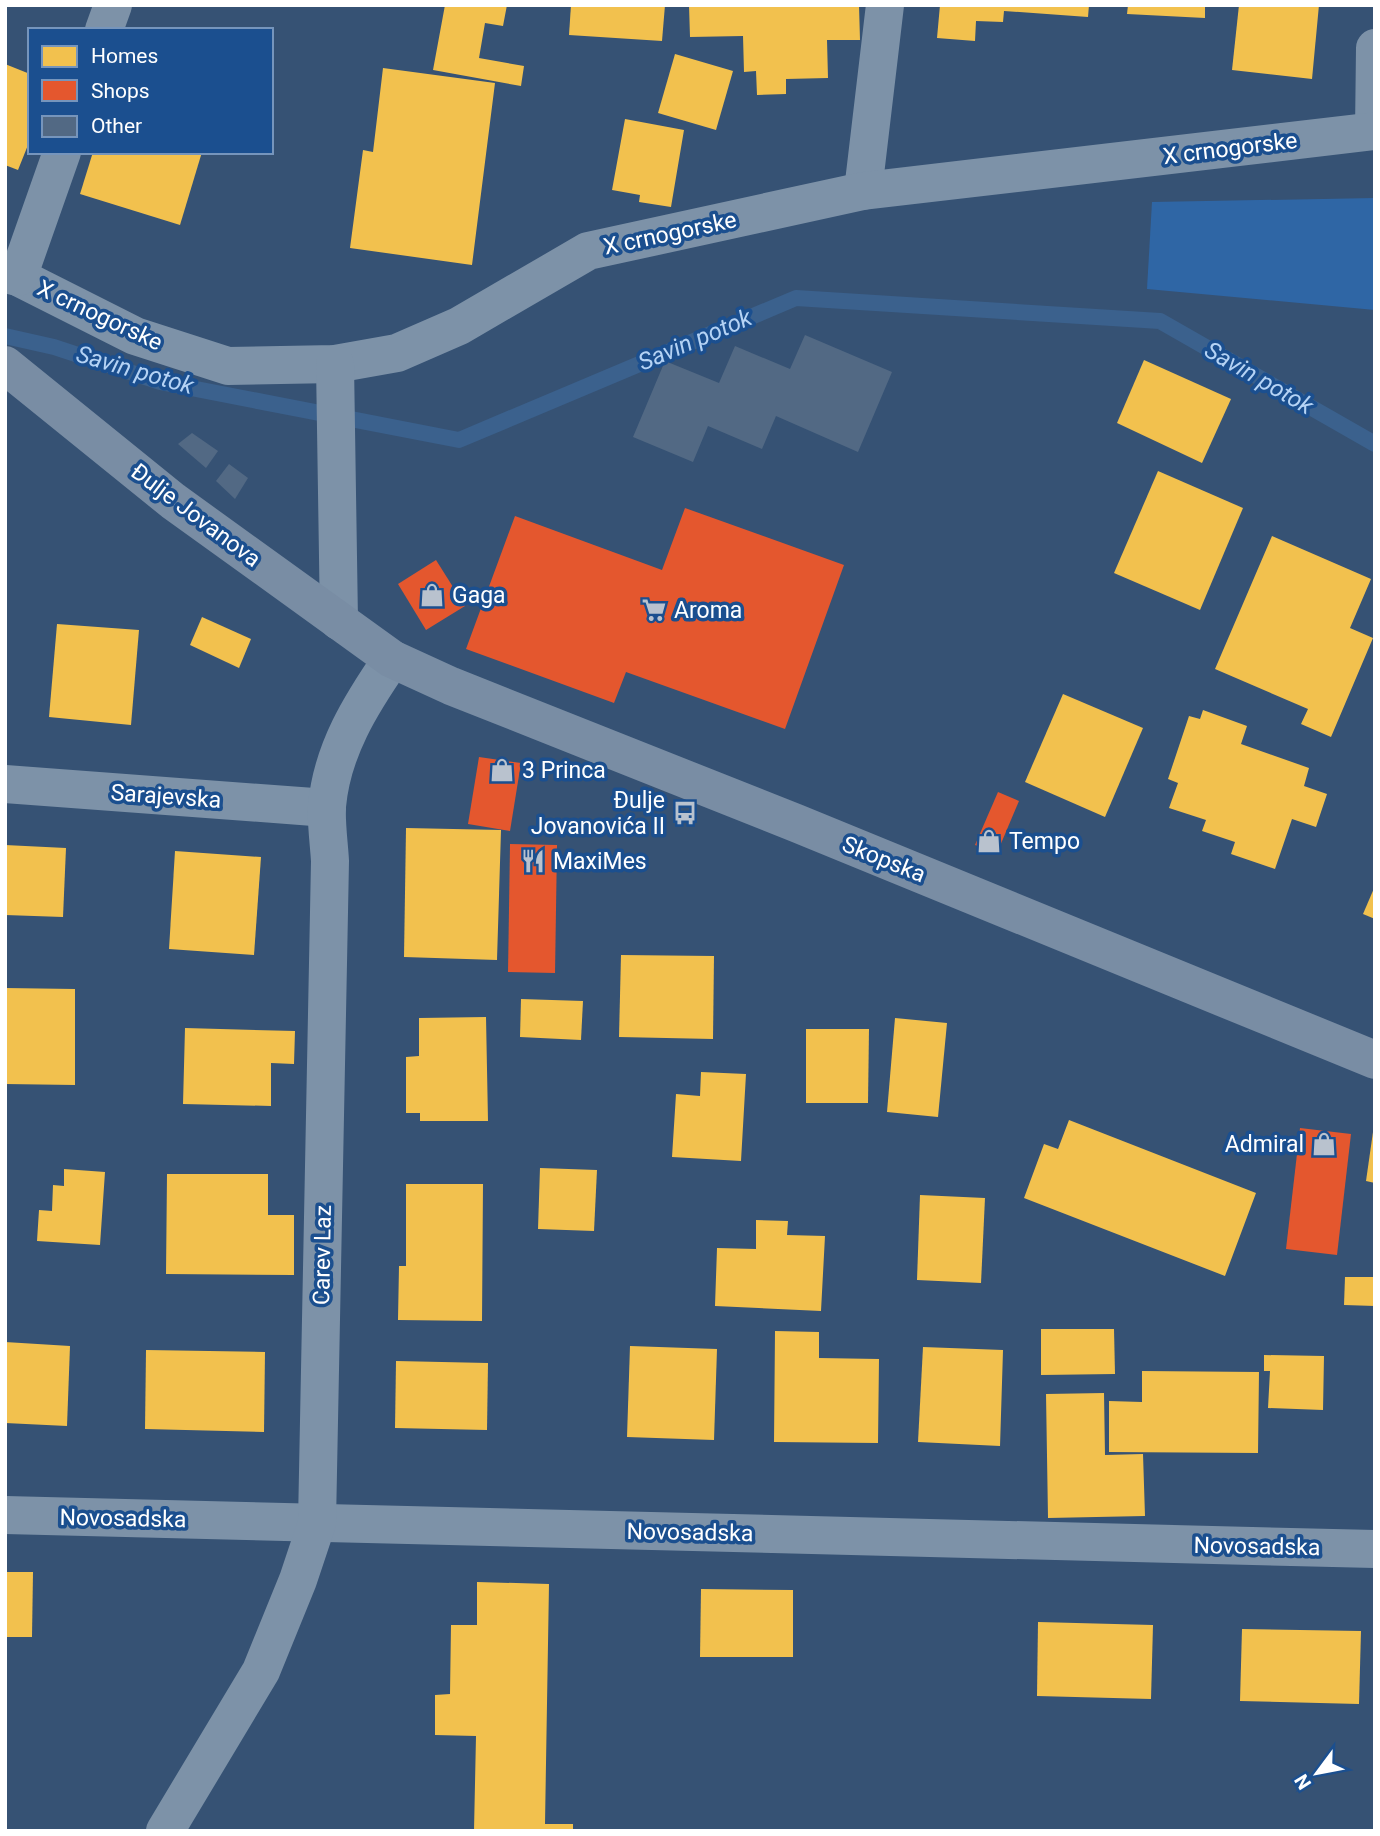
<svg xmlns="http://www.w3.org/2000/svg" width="1380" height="1836" viewBox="0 0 1380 1836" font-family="Roboto,sans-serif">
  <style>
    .green { fill: #2f66a5 }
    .homes { fill: #f2c14e }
    .shops { fill: #e4572e }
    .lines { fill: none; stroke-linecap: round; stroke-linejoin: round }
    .stream { stroke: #3b618d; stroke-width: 16 }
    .building { fill: #526984 }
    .street { stroke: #7d92a8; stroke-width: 38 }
    .secondary { stroke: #798da4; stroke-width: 38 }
    .labels { text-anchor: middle; stroke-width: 7; stroke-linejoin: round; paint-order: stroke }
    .street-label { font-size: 23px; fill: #fff; stroke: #1b4f8f }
    .poi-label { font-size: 23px; fill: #fff; stroke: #1b4f8f; text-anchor: start }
    .water-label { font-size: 24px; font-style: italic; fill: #b5d3f5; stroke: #1b4f8f }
  </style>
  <rect width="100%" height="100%" fill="#365274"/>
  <!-- green -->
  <path class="green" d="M1375 198V310L1147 289 1152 202Z"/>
  <!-- homes -->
  <g class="homes">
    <path d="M445 5H507L503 26 485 23 479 58 524 66 521 86 433 70Z"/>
    <path d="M571 5H665L662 41 569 35Z"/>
    <path d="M689 5H859L860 40H827L828 78 786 79V94L757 95 756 71 744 72 743 36 690 37Z"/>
    <path d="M940 5H1089L1088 17 1004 11 1003 22 976 21 975 41 937 38Z"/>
    <path d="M1128 5H1205V18L1127 14Z"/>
    <path d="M1239 5H1319L1312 79 1232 70Z"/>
    <path d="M675 54 733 71 716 130 658 113Z"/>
    <path d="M5 64 30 74V140L18 170 5 165Z"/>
    <path d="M383 68 495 83 472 265 350 248 363 150 373 152Z"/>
    <path d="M625 119 684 130 671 207 639 202 640 195 612 190Z"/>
    <path d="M93 152H202L180 225 80 194Z"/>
    <path d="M1144 360 1231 399 1202 463 1117 423Z"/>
    <path d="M1158 471 1243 508 1200 610 1114 573Z"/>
    <path d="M1272 536 1371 579 1350 628 1373 638 1331 737 1301 724 1308 709 1215 669Z"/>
    <path d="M202 617 251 639 239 668 190 645Z"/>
    <path d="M57 624 139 630 131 725 49 717Z"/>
    <path d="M1063 694 1143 728 1105 817 1025 782Z"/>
    <path d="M1203 710 1247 726 1241 744 1309 768 1304 786 1327 794 1316 827 1292 819 1275 869 1231 854 1235 842 1202 831 1206 820 1169 808 1178 783 1168 779 1189 716 1200 719Z"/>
    <path d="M406 828 501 830 497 960 404 957Z"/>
    <path d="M5 845 66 848 63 917 5 915Z"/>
    <path d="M175 851 261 857 254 955 169 949Z"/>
    <path d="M1375 886V919L1363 914Z"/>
    <path d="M621 955 714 956 713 1039 619 1037Z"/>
    <path d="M5 988 75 989V1085L5 1084Z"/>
    <path d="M521 999 583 1001 581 1040 520 1037Z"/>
    <path d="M486 1017 488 1121H420V1113H406V1057L419 1056V1018Z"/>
    <path d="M895 1018 947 1023 938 1117 887 1112Z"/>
    <path d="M185 1028 295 1031 294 1064 271 1063V1106L183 1104Z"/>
    <path d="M806 1029H869L868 1103H806Z"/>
    <path d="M701 1072 746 1074 741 1161 672 1157 676 1094 700 1096Z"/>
    <path d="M1069 1120 1256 1193 1225 1276 1024 1198 1044 1144 1058 1149Z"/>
    <path d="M1373 1132H1375V1183L1366 1181Z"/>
    <path d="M540 1168 597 1170 594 1231 538 1229Z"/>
    <path d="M64 1169 105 1172 100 1245 37 1241 39 1210 52 1211 53 1185 64 1186Z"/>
    <path d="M167 1174H268V1215H294V1275L166 1274Z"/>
    <path d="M406 1184H483L482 1321 398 1320 399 1266H406Z"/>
    <path d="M920 1195 985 1198 981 1283 917 1280Z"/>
    <path d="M756 1220 788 1221 787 1235 825 1236 821 1311 715 1306 717 1248 756 1249Z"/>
    <path d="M1345 1277H1375V1306L1344 1305Z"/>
    <path d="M1041 1329H1114L1115 1374 1041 1375Z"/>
    <path d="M775 1331 819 1332V1358L879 1359 878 1443 774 1442Z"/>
    <path d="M5 1342 70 1346 67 1426 5 1423Z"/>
    <path d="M630 1346 717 1349 714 1440 627 1437Z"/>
    <path d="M923 1347 1003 1350 1000 1446 918 1442Z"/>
    <path d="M146 1350 265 1352 264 1432 145 1429Z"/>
    <path d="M1264 1355 1324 1356 1323 1410 1268 1408 1270 1371H1264Z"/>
    <path d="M396 1361 488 1363 487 1430 395 1428Z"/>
    <path d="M1142 1371 1259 1372 1258 1453 1109 1452V1401L1142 1402Z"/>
    <path d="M1104 1393 1105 1455 1143 1454 1145 1516 1048 1518 1046 1394Z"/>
    <path d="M5 1572H33L32 1637H5Z"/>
    <path d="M477 1582 549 1584 545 1824H573V1831H474L476 1736 435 1735V1695L450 1694 451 1625H477Z"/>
    <path d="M701 1589 793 1590V1657H700Z"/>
    <path d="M1038 1622 1153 1625 1151 1699 1037 1696Z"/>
    <path d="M1242 1629 1361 1631 1359 1704 1240 1701Z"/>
  </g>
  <!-- shops -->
  <g class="shops">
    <path d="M685 508 844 565 785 729 626 672 614 703 466 649 515 516 662 570Z"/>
    <path d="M436 560 465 606 426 630 398 584Z"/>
    <path d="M479 757 521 763 510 831 468 824Z"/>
    <path d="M998 792 1019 801 997 853 975 845Z"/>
    <path d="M510 844 557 845 555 973 508 972Z"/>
    <path d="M1300 1128 1351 1134 1337 1255 1286 1249Z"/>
  </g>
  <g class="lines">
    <!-- stream -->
    <path class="stream" d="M5 336 54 347 160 382 459 440 796 298 1160 321 1375 444"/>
  </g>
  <!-- building -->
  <g class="building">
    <path d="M805 335 892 372 858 452 776 416 762 449 708 426 693 462 633 437 665 361 719 383 735 346 790 369Z"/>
    <path d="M192 433 218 451 206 468 178 444Z"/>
    <path d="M229 464 248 478 235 499 216 481Z"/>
  </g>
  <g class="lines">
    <!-- street -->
    <g class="street">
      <path d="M104 30 113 5"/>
      <path d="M1374 131 1375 48"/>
      <path d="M863 191 885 5"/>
      <path d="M5 274 18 277 135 336 228 366 335 364 397 353 459 326 588 251 863 191 1375 131"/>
      <path d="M18 277 62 152"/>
      <path d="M335 364 339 621"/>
      <path d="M5 784 327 808"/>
      <path d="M5 1515 1375 1549"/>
      <path d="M165 1831 261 1671 298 1580 317 1523 330 861C329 843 326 824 327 806 332 750 361 704 392 659"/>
    </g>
    <!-- secondary -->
    <path class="secondary" d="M5 365 173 501 392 659 451 686 796 823 1375 1060"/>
  </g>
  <!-- icons -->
  <defs>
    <g id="shop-bare" transform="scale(1.89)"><path d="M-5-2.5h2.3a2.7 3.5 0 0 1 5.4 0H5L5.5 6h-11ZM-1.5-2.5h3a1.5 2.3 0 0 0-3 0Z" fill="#b9c2ce" stroke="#1b4f8f" stroke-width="2.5" paint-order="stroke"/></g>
    <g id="supermarket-bare" transform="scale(1.89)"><path d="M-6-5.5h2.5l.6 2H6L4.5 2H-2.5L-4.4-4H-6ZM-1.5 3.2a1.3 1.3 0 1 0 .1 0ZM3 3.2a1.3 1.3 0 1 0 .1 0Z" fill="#b9c2ce" stroke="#1b4f8f" stroke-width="2.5" paint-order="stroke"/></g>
    <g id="bus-bare" transform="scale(1.89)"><path d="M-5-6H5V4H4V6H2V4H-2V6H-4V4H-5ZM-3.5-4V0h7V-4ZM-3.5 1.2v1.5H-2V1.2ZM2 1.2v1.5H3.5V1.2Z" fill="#b9c2ce" stroke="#1b4f8f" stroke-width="2.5" paint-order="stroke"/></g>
    <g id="restaurant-bare" transform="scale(1.89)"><path d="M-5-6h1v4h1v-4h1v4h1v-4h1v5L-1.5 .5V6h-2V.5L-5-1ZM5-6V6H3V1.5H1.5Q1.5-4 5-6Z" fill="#b9c2ce" stroke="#1b4f8f" stroke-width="2.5" paint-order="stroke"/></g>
  </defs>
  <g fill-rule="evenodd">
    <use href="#shop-bare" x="432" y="595"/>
    <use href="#supermarket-bare" x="654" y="610"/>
    <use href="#shop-bare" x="502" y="770"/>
    <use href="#bus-bare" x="685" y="813"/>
    <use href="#shop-bare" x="989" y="841"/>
    <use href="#restaurant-bare" x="533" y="861"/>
    <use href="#shop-bare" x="1324" y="1144"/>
  </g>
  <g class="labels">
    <!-- street labels -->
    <g class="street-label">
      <text transform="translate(1230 148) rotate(-7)" y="8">X crnogorske</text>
      <text transform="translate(670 233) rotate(-12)" y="8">X crnogorske</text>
      <text transform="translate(100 315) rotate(25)" y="8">X crnogorske</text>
      <text transform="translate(196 515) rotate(37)" y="8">Đulje Jovanova</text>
      <text transform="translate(166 796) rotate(4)" y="8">Sarajevska</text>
      <text transform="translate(884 859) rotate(22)" y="8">Skopska</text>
      <text transform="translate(322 1255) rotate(-89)" y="8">Carev Laz</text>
      <text transform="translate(123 1518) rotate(1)" y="8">Novosadska</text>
      <text transform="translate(690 1532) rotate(1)" y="8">Novosadska</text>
      <text transform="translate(1257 1546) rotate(1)" y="8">Novosadska</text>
    </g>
    <!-- poi labels -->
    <g class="poi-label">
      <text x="452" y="603">Gaga</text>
      <text x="674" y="618">Aroma</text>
      <text x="522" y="778">3 Princa</text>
      <text x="665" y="808" text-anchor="end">Đulje<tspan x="665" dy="26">Jovanovića II</tspan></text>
      <text x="1009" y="849">Tempo</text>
      <text x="553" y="869">MaxiMes</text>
      <text x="1304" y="1152" text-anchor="end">Admiral</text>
    </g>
    <!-- water labels -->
    <g class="water-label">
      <text transform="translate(695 340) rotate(-23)" y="8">Savin potok</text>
      <text transform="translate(135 370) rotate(16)" y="8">Savin potok</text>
      <text transform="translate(1259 378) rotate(30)" y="8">Savin potok</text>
    </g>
  </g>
  <!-- border -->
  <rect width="1380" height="1836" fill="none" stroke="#ffffff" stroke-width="14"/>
  <!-- legend -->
  <rect x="28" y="28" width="245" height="126" fill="#1b4f8f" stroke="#7695bc" stroke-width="2"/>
  <rect x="42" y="46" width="35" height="21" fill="#f2c14e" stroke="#7695bc" stroke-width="2"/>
  <text x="91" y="63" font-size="21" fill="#ffffff">Homes</text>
  <rect x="42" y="80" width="35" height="21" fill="#e4572e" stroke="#7695bc" stroke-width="2"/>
  <text x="91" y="98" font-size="21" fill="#ffffff">Shops</text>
  <rect x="42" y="116" width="35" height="21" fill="#526984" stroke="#7695bc" stroke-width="2"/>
  <text x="91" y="133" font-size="21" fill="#ffffff">Other</text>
  <!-- north arrow -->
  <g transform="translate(1317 1773) rotate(238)" stroke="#1b4f8f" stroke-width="5" paint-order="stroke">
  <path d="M0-5L12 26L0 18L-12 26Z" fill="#ffffff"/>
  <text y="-10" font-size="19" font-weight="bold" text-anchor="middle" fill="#ffffff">N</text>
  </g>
</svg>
